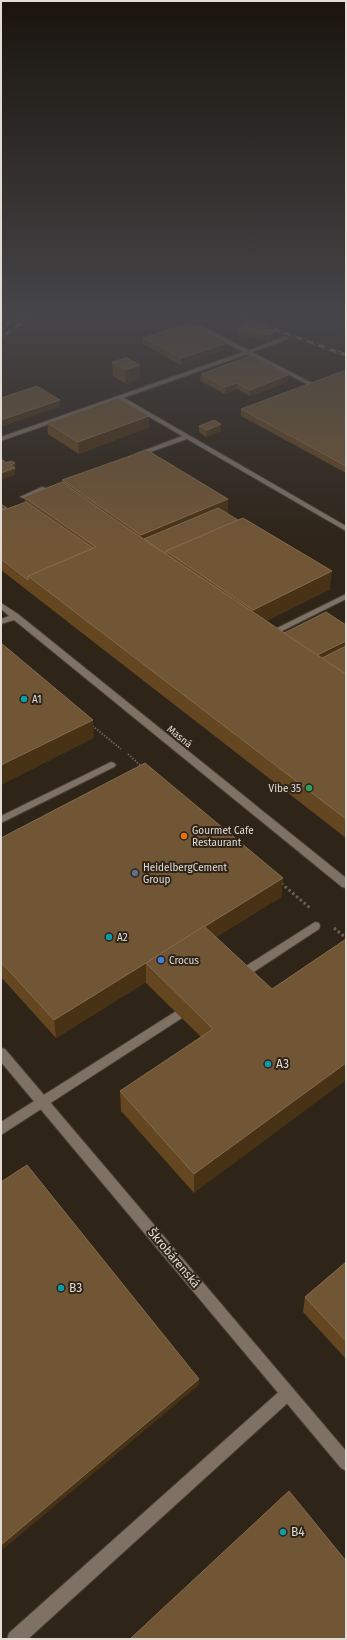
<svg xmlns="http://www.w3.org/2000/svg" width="347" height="1640" viewBox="0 0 347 1640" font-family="'Fira Sans',sans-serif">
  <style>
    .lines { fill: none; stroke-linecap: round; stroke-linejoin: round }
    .service-casing { stroke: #473f36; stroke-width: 2 }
    .minor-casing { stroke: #473f36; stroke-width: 2 }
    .path-far2 { stroke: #6a6157; stroke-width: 1.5; stroke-dasharray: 1.5 1.5; stroke-linecap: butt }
    .path-far1 { stroke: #6a6157; stroke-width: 2; stroke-dasharray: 1.5 1.5; stroke-linecap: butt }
    .path { stroke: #6a6157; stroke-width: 3; stroke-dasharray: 2.5 2.5; stroke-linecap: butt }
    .service { fill: #7f7265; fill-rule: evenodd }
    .minor { fill: #7f7265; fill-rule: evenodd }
    .rail-casing { stroke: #8f867c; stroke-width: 3 }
    .rail { stroke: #2e2418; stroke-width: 2; stroke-dasharray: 6; stroke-linecap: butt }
    .wall { fill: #644621 }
    .shaded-wall { fill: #483216 }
    .building { fill: #715635; stroke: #836b4e }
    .culture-dot { fill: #0f9aa8; stroke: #2e2418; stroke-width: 1.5 }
    .leisure-dot { fill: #2e9e5b; stroke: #2e2418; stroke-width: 1.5 }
    .food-dot { fill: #e8710a; stroke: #2e2418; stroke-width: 1.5 }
    .service-dot { fill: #5c6f8a; stroke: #2e2418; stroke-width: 1.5 }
    .shop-dot { fill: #3f7fe0; stroke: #2e2418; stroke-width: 1.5 }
    .labels { text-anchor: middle; stroke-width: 4; stroke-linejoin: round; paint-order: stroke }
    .poi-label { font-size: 10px; fill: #e3dcd4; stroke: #2e2418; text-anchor: start }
    .street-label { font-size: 10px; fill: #e3dcd4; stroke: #2e2418 }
    .near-poi-label { font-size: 12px; fill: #e3dcd4; stroke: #2e2418; text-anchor: start }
    .near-street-label { font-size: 12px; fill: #e3dcd4; stroke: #2e2418 }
  </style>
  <rect width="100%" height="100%" fill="#2e2418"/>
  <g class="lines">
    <!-- service casing -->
    <g class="service-casing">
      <g id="service">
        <path d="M286 336 289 338 288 339 250 353 245 352Z"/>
        <path d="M117 396H121L346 526V531L187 439 139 456H135V454L182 436 117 398Z"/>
        <path d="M42 487 49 489 27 499 20 497Z"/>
        <path d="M346 594V599L276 634 273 635 269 632Z"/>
        <path d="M111 762 114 763 116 765 114 767 1 823V816Z"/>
        <path d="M315 922 319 923 320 926 319 929 243 979 239 980 235 979 233 976 235 973Z"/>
        <path d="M178 1010 182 1012 184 1015 182 1018 1 1135V1122Z"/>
        <path d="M287 1387 292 1389 294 1394 292 1399 28 1639H7L9 1633 282 1389Z"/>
      </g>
    </g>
    <!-- minor casing -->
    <g class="minor-casing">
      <g id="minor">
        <path d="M199 325 314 384 309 385 248 354 1 441V437L243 352 197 328 196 327Z"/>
        <path d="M1 603 18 614 346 878V888L342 887 14 620 1 624V619L9 616 1 609Z"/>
        <path d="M1 1048 5 1049 346 1451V1471L341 1468 1 1062Z"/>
      </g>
    </g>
    <!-- path-far2 -->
    <path class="path-far2" d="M290 315 346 336"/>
    <!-- path-far1 -->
    <g class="path-far1">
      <path d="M90 724 121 749"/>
      <path d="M128 754 142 767"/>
    </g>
    <!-- path -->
    <g class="path">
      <path d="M281 883 310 908"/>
      <path d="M334 928 346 938"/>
    </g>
    <!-- service -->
    <use href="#service" class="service"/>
    <!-- minor -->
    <use href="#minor" class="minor"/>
    <!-- rail casing -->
    <g class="rail-casing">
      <g id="rail">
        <path d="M234 315 346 355"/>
        <path d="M1 329 21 315"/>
        <path d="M1 338 32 315"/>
      </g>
    </g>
    <!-- rail -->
    <use href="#rail" class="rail"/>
  </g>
  <!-- wall -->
  <g class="wall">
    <path d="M237 329 269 330 274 331V337L269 341 237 335Z"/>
    <path d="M143 338 228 343 227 349 181 365 143 344Z"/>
    <path d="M126 358 140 379 126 384 113 376 112 362Z"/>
    <path d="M346 370V473L241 416V409Z"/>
    <path d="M201 374 288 375V382L250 396 237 389 225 394 200 381Z"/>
    <path d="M149 416V427L79 454 48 434 47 423Z"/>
    <path d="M199 426 221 431 206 437 199 432Z"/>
    <path d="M62 480 228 514 330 589 266 621 284 633 346 625V838L1 570V504L7 508V509L25 502 24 497 62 482Z"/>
    <path d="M1 838 283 878 281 897 216 937 272 989 194 1193 121 1111 120 1091 201 1037 146 983V982L56 1038 1 977Z"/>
    <path d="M346 1262V1359L303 1312 305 1297Z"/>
  </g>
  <!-- shaded-wall -->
  <g class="shaded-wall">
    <path d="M269 325 268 331 265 329Z"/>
    <path d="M274 331V337L269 341 270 335Z"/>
    <path d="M228 343 227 349 181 365V358Z"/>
    <path d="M140 365V379L126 384 125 370Z"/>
    <path d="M288 375V382L250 396V390Z"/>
    <path d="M237 383V389L225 394V387Z"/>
    <path d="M60 400V407L1 427V420Z"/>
    <path d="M149 416V427L79 454 78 442Z"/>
    <path d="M221 424V431L206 437 207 430Z"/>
    <path d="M15 463 16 470H15V475L1 480V473L11 465Z"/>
    <path d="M228 499V516L141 553V535Z"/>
    <path d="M332 571 330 589 252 628 253 610Z"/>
    <path d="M346 641V653L320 666 315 657Z"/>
    <path d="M93 720 94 738 1 785V765Z"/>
    <path d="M283 878 281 897 157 974 146 963V982L56 1038 54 1020Z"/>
    <path d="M346 1063V1080L194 1193V1174Z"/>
    <path d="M199 1379V1385L1 1551V1545Z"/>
  </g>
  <!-- building -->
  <g class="building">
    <path d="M247 320 269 325 265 329 274 331 270 335 237 329Z"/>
    <path d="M189 323 228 343 181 358 143 338Z"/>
    <path d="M250 356 288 375 250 390 237 383 225 387 201 374Z"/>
    <path d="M126 358 140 365 125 370 112 362Z"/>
    <path d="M346 370V466L241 409Z"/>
    <path d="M37 386 60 400 1 420V398Z"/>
    <path d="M118 398 149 416 78 442 47 423 60 419Z"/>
    <path d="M214 420 221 424 207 430 199 426Z"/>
    <path d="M147 450 228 499 141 535 62 480Z"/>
    <path d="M3 460 6 463 11 461 15 463 11 465 15 468 1 473V461Z"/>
    <path d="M62 482 121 524 346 674V819L28 576 96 547 24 497Z"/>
    <path d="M26 502 93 548 28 576V580L1 559V511Z"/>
    <path d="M1 504 7 508 1 510Z"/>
    <path d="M218 508 238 520 166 551V554L144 539Z"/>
    <path d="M243 518 332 571 253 610 166 551Z"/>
    <path d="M326 612 346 625V641L317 655 284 633Z"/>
    <path d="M1 643 93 720 1 765Z"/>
    <path d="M346 646V674L322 658Z"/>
    <path d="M145 763 283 878 54 1020 1 962V838Z"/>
    <path d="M204 926 272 989 346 939V1063L194 1174 120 1091 213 1029 146 963Z"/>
    <path d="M27 1165 199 1379 1 1545V1182Z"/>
    <path d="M346 1262V1341L305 1297Z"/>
    <path d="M289 1491 346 1561V1639H130Z"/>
  </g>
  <!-- sky -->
  <linearGradient id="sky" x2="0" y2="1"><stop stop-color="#19140d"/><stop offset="0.58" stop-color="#464548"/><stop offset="1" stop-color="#464548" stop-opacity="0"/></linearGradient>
  <rect width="347" height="544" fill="url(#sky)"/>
  <!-- markers -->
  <g class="culture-dot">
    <circle cx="24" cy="699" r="4"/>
    <circle cx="109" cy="937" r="4"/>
    <circle cx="268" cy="1064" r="4"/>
    <circle cx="61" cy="1288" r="4"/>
    <circle cx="283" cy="1532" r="4"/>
  </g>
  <circle class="leisure-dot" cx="309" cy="788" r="4"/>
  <circle class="food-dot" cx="184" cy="836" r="4"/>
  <circle class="service-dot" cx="135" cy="873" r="4"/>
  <circle class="shop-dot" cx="161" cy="960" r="4"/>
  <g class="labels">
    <!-- poi labels -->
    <g class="poi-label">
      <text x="32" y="703">A1</text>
      <text x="301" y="792" text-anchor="end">Vibe 35</text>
      <text x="192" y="834">Gourmet Cafe<tspan x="192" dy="12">Restaurant</tspan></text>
      <text x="143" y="871">HeidelbergCement<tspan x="143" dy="12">Group</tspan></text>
      <text x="117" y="941">A2</text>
      <text x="169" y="964">Crocus</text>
    </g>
    <!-- street labels -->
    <g class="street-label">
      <text transform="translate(180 736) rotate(39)" y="4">Masná</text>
    </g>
    <!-- near-poi labels -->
    <g class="near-poi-label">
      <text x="276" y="1068">A3</text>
      <text x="69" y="1292">B3</text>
      <text x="291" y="1536">B4</text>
    </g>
    <!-- near-street labels -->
    <g class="near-street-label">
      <text transform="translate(174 1258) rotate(50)" y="4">Škrobárenská</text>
    </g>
  </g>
  <!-- border -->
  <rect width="347" height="1640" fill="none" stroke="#e3dcd4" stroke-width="4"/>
</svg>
